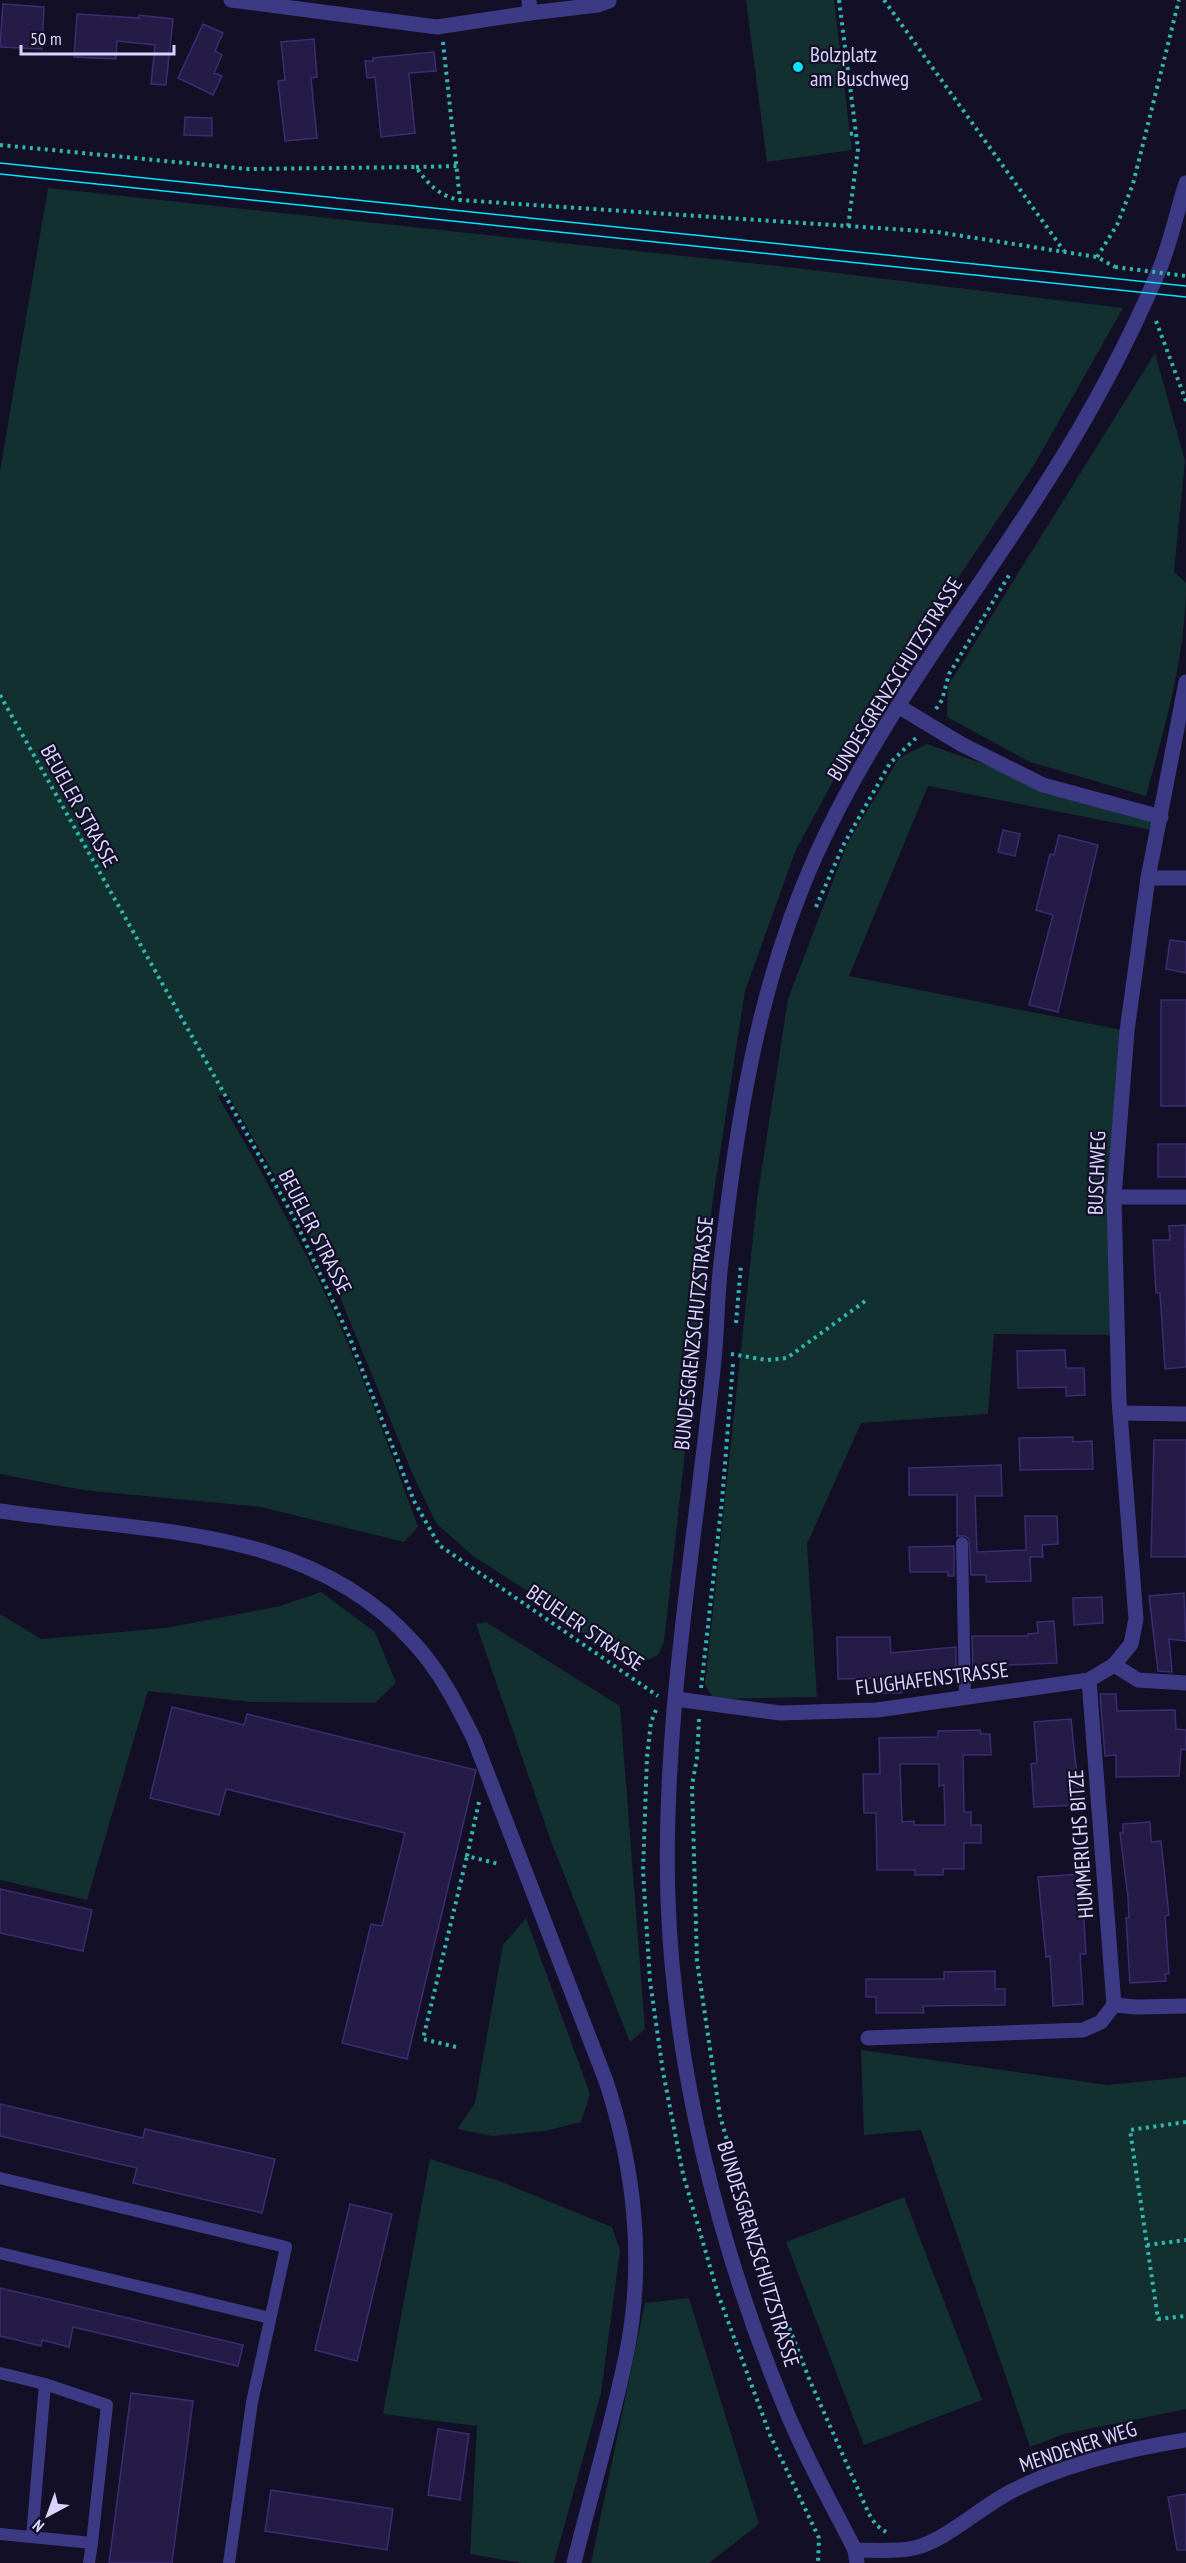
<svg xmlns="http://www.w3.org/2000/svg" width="1186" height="2563" viewBox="0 0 1186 2563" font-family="'PT Sans Narrow',sans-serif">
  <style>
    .green { fill: #12302f }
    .building { fill: #241b47; stroke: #3b2d73; stroke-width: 1.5; fill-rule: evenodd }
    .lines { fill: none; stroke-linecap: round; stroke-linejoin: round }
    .path { stroke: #2fb8b0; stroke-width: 4; stroke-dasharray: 3 4.5; stroke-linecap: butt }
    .service { stroke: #3d3a85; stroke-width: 12 }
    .minor { stroke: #3d3a85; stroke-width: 15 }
    .tertiary { stroke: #3d3a85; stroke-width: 15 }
    .tram { stroke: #00e5ff; stroke-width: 1.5 }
    .path-bridge { stroke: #2fb8b0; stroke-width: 4; stroke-dasharray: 3 4.5; stroke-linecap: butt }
    .poi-dot { fill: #00e5ff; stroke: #130f26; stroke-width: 2 }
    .labels { text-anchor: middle; stroke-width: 4.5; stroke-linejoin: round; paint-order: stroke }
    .poi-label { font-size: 21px; fill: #d9d4ff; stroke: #130f26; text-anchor: start }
    .street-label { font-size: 21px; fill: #d9d4ff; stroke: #130f26 }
  </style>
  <rect width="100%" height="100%" fill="#130f26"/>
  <!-- green -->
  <g class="green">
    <path d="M746 0H834L852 150 767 162Z"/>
    <path d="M48 188 796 268 1123 308 1034 465 877 699 795 852 745 991 713 1198 664 1642 658 1655 643 1662 622 1656 581 1632 580 1625 473 1556 436 1523 413 1475 328 1268 227 1093 218 1096C253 1157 288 1218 319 1281 358 1360 388 1444 418 1527L404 1542 261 1507 83 1490 0 1474V471Z"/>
    <path d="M1155 353 1185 461 1174 572 1186 583C1186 656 1165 726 1146 796L1030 762 947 717 948 686Z"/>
    <path d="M927 744 1043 785 1161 817 1157 831 928 786 849 976 1127 1031 1114 1197 1119 1335 994 1334 988 1414 861 1423 807 1544 817 1697 714 1699 705 1685 757 1200 788 999 847 844 899 758Z"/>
    <path d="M321 1592 375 1632 396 1683 375 1703 251 1702 148 1691 87 1900 0 1880V1614L41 1639 166 1628 280 1606Z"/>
    <path d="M486 1622 620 1706 645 2029 630 2042 551 1841 476 1624Z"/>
    <path d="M526 1918 590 2094 581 2122 545 2131 492 2136 457 2129 475 2103 503 1945Z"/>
    <path d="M861 2050 1108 2085 1186 2077V2409L1064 2434 1030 2447 921 2130 864 2135Z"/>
    <path d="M430 2159 499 2181 612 2227 620 2251 601 2393 554 2563H522L470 2554 477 2426 383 2414Z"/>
    <path d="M904 2197 982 2400 864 2445 786 2242Z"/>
    <path d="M689 2298 759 2524 709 2563H591L645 2303Z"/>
  </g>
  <!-- building -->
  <g class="building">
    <path d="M3 4 44 7 42 49 0 47Z"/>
    <path d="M77 14 139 18V15L173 19 166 85 151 84 155 45 117 41 116 59 74 57Z"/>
    <path d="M203 24 223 33 215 51 222 55 214 73 222 76 213 95 178 78Z"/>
    <path d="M314 39 317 77 311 78 317 138 285 141 278 81 285 80 281 42Z"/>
    <path d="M434 52 436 71 409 73 415 133 381 137 375 77 367 78 365 61H373V58Z"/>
    <path d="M185 117 212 118V136L184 135Z"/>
    <path d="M1003 830 1020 834 1015 856 998 852Z"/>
    <path d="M1059 835 1098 845 1058 1012 1029 1005 1053 915 1036 910 1050 854 1054 855Z"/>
    <path d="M1170 940 1186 942V973L1166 969Z"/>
    <rect x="1161" y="1000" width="25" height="106"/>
    <rect x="1158" y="1144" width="28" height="33"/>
    <path d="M1185 1225 1186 1367 1165 1369 1160 1293H1156L1153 1240H1170L1169 1226Z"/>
    <path d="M1065 1350 1066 1368H1084L1085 1395 1066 1396V1387L1018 1388 1017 1351Z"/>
    <path d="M1073 1437V1442L1092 1441 1093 1469 1020 1470 1019 1438Z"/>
    <path d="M1154 1440H1186V1557H1151Z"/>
    <path d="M1001 1465 1002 1496H975L977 1552 1026 1550 1025 1516H1057L1058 1544 1042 1545 1043 1557H1030L1031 1581 986 1582V1575H971L969 1539 965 1536H957V1495H909V1468Z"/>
    <path d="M954 1546V1576H948V1572H910L909 1547Z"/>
    <path d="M1184 1593 1186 1641 1169 1639 1172 1672 1158 1671 1149 1596Z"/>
    <path d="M1102 1597 1103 1623 1074 1625 1073 1598Z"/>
    <path d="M1054 1621 1057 1663 1007 1665V1668H973L972 1636H1028V1634L1038 1633 1037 1622Z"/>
    <path d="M837 1637H890L891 1653 956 1647V1668H947L948 1671 935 1672 936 1675 901 1678 902 1693H879V1678L838 1679Z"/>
    <path d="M1100 1694H1116L1117 1711 1175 1710 1176 1729 1186 1730V1750L1181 1749 1179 1776 1116 1777V1755L1105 1756Z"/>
    <path d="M172 1707 244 1725 247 1714 476 1770 407 2059 342 2043 371 1924 382 1926 405 1833 226 1789 219 1815 150 1798Z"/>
    <path d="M1071 1719 1080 1805 1034 1807 1031 1764 1037 1763 1034 1722Z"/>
    <path d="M980 1730 981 1734H990L991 1755H963L964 1812H971V1825H981V1843H964V1869H943V1875H915V1870H877L876 1813H864L863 1774H880L879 1738 938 1737V1731ZM900 1764H939V1786L944 1785 945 1825H914V1821L902 1822Z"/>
    <path d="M1150 1822 1151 1842 1161 1841 1169 1915 1165 1916 1169 1974H1165L1166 1981 1130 1983 1126 1918H1129L1128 1897 1120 1833H1123V1824Z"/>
    <path d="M1081 1874 1086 1954H1080L1083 2004 1053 2006 1050 1956 1046 1957 1038 1877Z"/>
    <path d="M0 1889 92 1910 83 1951 0 1933Z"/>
    <path d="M995 1971V1989H1005V2005L923 2006 924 2013H876V1997H866V1979H944V1972Z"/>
    <path d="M0 2104 143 2138 145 2129 275 2159 262 2213 133 2183 137 2168 0 2136Z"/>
    <path d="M350 2204 392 2214 357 2361 315 2350Z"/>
    <path d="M0 2288 243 2345 238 2366 73 2327 69 2347 42 2340 41 2346 0 2336Z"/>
    <path d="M131 2393 193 2401 172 2563H109Z"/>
    <path d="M438 2429 469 2434 460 2500 428 2495Z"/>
    <path d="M271 2490 393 2509 387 2550 265 2531Z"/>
    <path d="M1186 2494V2550H1177L1168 2497Z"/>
  </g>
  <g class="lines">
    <!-- path -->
    <g class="path">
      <path d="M839 0 858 149 848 227"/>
      <path d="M884 0 1064 251"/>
      <path d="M443 42 460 200"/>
      <path d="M850 134 856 133"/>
      <path d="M0 145 248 169 416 167C428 184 439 196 460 200L937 232 1097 257 1115 267"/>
      <path d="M416 167 457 166"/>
      <path d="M1097 257 1117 225 1133 184 1179 0"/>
      <path d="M1156 321 1186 401"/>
      <path d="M0 695 293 1216 349 1336 414 1501 439 1545 658 1696"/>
      <path d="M936 709 942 700 949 674 1011 572"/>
      <path d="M816 907 844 844 890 763 917 737"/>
      <path d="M736 1323 741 1265"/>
      <path d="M731 1354 767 1360 787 1358 868 1299"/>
      <path d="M701 1688 722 1501 733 1364"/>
      <path d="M656 1710 651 1722 647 1757 643 1871 650 1981 663 2072 683 2174 718 2294 770 2435 819 2538 818 2563"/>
      <path d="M699 1719 697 1758 692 1785 697 1961 720 2116 759 2250 810 2381 869 2514 876 2525 886 2532"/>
      <path d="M479 1802 467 1856 499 1864"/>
      <path d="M456 2047 423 2039 467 1856"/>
      <path d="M1186 2122 1130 2130 1158 2319 1186 2316"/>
      <path d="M1147 2245 1186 2240"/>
    </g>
    <!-- service -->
    <g class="service">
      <path d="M962 1543 965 1698"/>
      <path d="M0 2178 286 2247 252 2402 229 2563"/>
      <path d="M0 2253 270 2318"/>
      <path d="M0 2373 45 2384"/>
      <path d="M0 2534 92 2543 89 2563"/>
      <path d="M32 2537 45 2384 107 2405 92 2543"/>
    </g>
    <!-- minor -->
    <g class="minor">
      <path d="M231 0 437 27 530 13"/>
      <path d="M529 0 530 13 598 5 609 1"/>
      <path d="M898 706 961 744 1043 785 1161 817"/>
      <path d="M1148 878H1186"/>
      <path d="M1114 1197H1186"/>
      <path d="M1120 1413 1186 1414"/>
      <path d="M0 1511C145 1533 308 1524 414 1643 440 1671 457 1705 474 1739L606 2081C634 2166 645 2261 627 2351 613 2422 591 2493 574 2563"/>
      <path d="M1114 1665 1131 1644 1136 1619 1119 1400 1114 1197 1127 1031 1148 878 1186 682"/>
      <path d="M1089 1680 1114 2005 1136 2007 1186 2006"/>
      <path d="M676 1699 780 1713 877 1710 1089 1680 1114 1665 1138 1680 1186 1683"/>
      <path d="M868 2038 1083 2030 1101 2022 1114 2005"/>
      <path d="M857 2563 855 2550C874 2550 896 2552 914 2548 945 2541 981 2507 1010 2492 1062 2465 1129 2449 1186 2440"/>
    </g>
    <!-- tertiary -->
    <path class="tertiary" d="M855 2550C830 2501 803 2453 783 2403 719 2247 674 2069 668 1900 662 1720 696 1539 714 1360 717 1331 717 1301 720 1272 735 1130 757 986 816 855 877 720 970 604 1048 480 1091 413 1129 341 1160 268 1171 241 1177 211 1186 183"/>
    <!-- tram -->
    <g class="tram">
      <path d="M0 163 1186 286"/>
      <path d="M0 174 1186 297"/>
    </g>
    <!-- path-bridge -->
    <path class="path-bridge" d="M1115 267 1186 276"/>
  </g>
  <!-- markers -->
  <circle class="poi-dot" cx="798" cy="67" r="6"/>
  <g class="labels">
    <!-- poi labels -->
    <g class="poi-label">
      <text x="810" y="62">Bolzplatz<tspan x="810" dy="24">am Buschweg</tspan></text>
    </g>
    <!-- street labels -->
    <g class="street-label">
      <text transform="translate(895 679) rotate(-58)" y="7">BUNDESGRENZSCHUTZSTRASSE</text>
      <text transform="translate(79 806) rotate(61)" y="7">BEUELER STRASSE</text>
      <text transform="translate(1097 1173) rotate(-88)" y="7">BUSCHWEG</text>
      <text transform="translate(315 1232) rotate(63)" y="7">BEUELER STRASSE</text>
      <text transform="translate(694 1333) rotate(-84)" y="7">BUNDESGRENZSCHUTZSTRASSE</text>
      <text transform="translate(585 1628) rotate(34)" y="7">BEUELER STRASSE</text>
      <text transform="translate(932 1679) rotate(-7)" y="7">FLUGHAFENSTRASSE</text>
      <text transform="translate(1081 1844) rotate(-94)" y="7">HUMMERICHS BITZE</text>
      <text transform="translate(758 2254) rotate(73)" y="7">BUNDESGRENZSCHUTZSTRASSE</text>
      <text transform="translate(1078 2447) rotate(-18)" y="7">MENDENER WEG</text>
    </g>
  </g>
  <!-- north arrow -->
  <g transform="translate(48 2515) rotate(221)" stroke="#130f26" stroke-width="4.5" paint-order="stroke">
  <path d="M0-4.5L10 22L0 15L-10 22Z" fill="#d9d4ff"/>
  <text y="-9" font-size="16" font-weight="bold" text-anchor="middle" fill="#d9d4ff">N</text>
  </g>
  <!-- scale -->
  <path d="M21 45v9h153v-9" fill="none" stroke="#d9d4ff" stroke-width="3"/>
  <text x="30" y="45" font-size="18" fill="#d9d4ff" stroke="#130f26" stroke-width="4.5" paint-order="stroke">50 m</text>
</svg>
